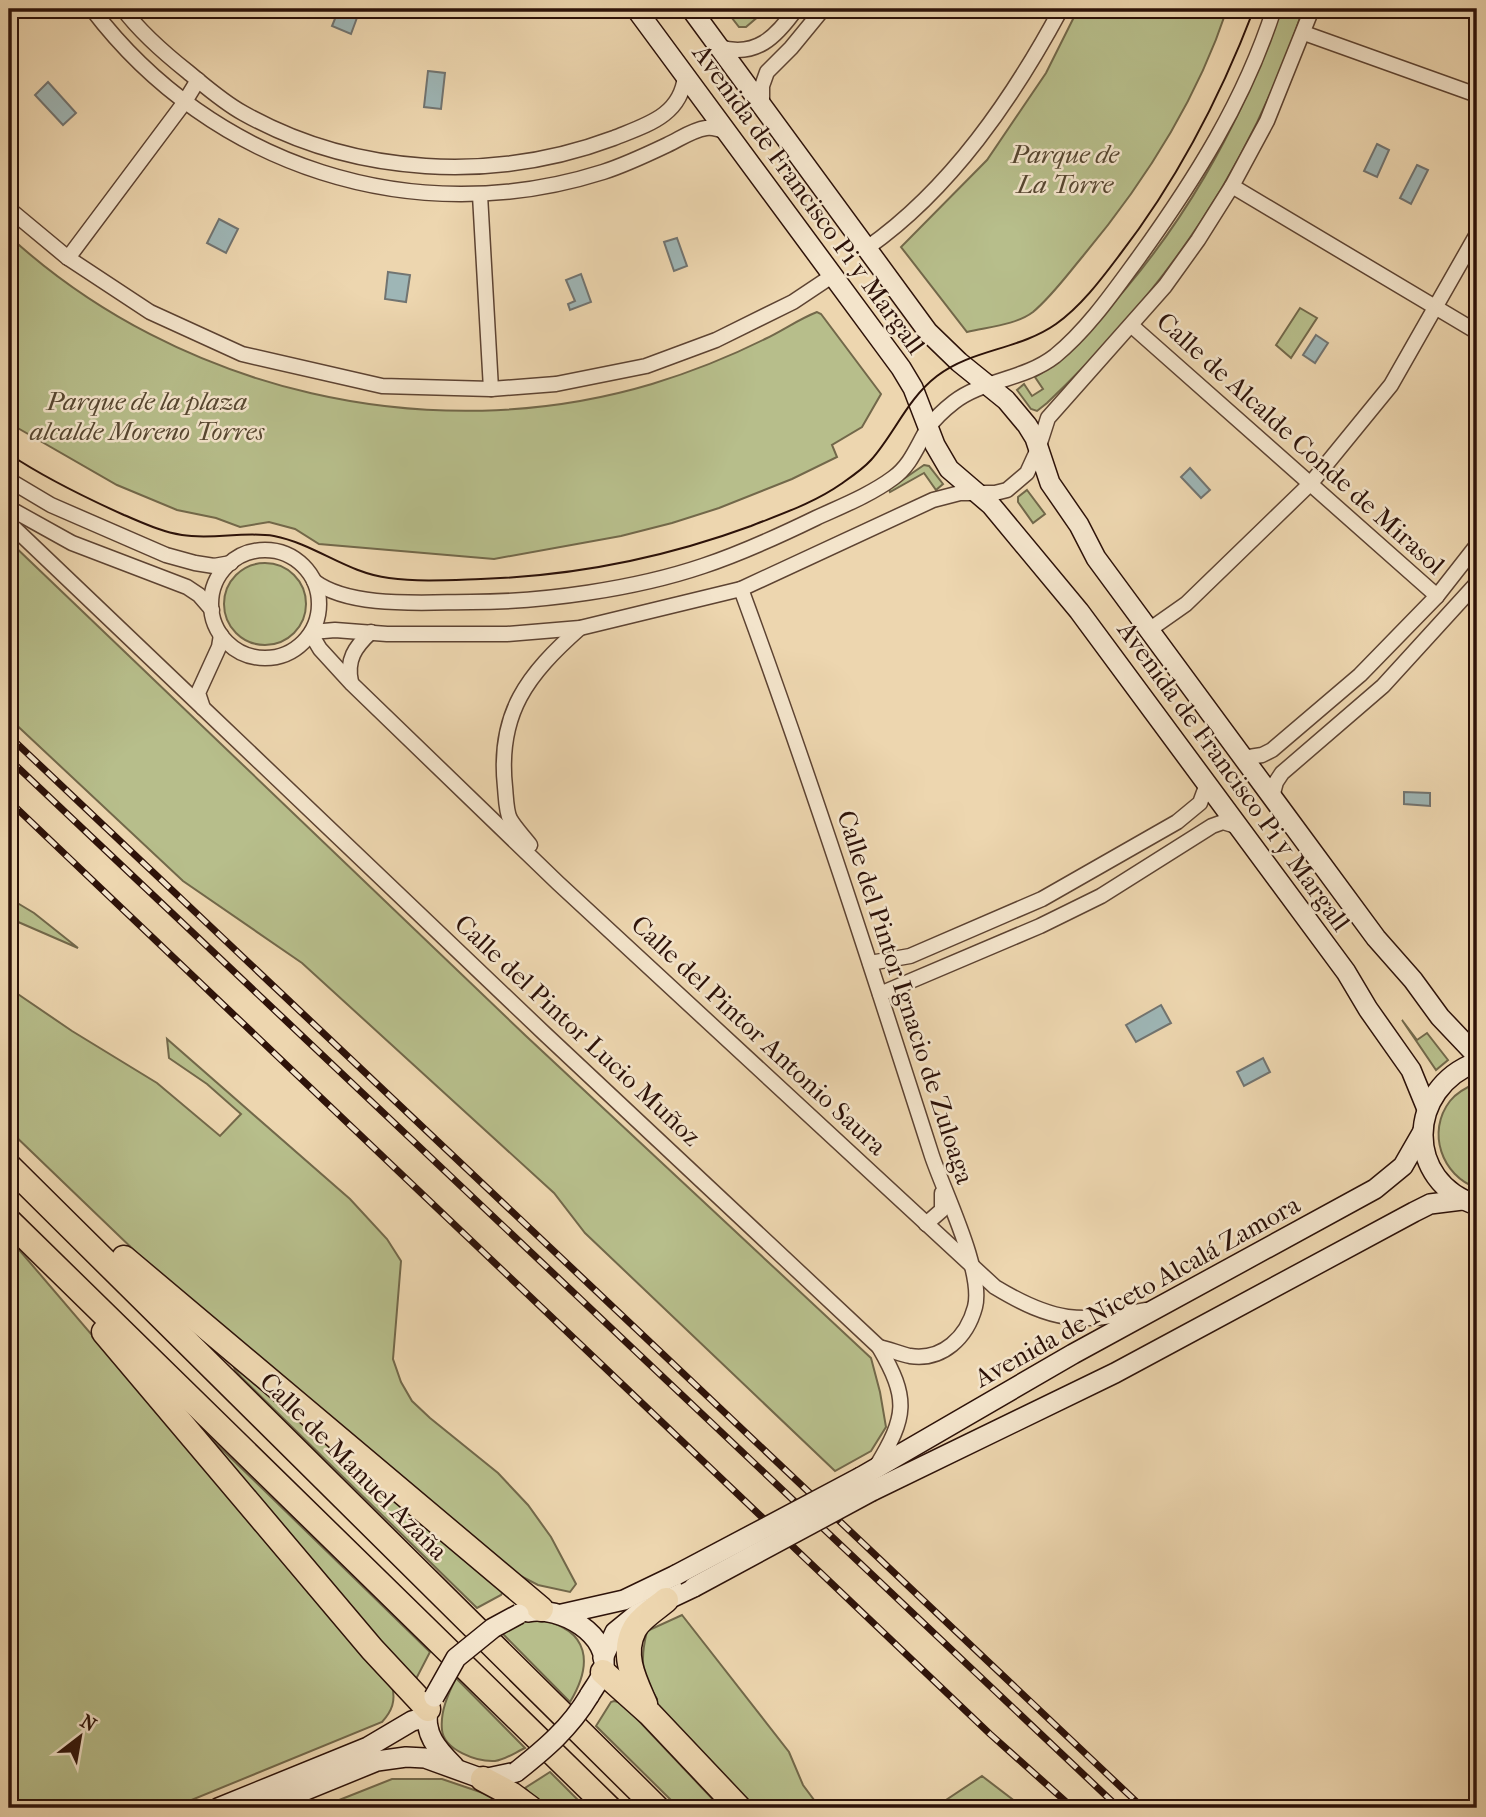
<svg xmlns="http://www.w3.org/2000/svg" width="1486" height="1817" viewBox="0 0 1486 1817" font-family="'IM FELL French Canon',serif">
  <style>
    .green { fill: #b7be8b; stroke: #72684a; stroke-width: 2 }
    .water { fill: #9eb6b6; stroke: #717471; stroke-width: 2 }
    .lines { fill: none; stroke-linecap: round; stroke-linejoin: round }
    .street-casing { stroke: #5d4332; stroke-width: 17 }
    .secondary-casing { stroke: #2d1209; stroke-width: 22 }
    .highway-casing { stroke: #2d1209; stroke-width: 27 }
    .street { stroke: #f3e4cb; stroke-width: 14 }
    .secondary { stroke: #f3e4cb; stroke-width: 19 }
    .highway { stroke: #edd6af; stroke-width: 24 }
    .tram { stroke: #2d1209; stroke-width: 2 }
    .rail-casing { stroke: #2d1209; stroke-width: 7 }
    .rail { stroke: #f3e4cb; stroke-width: 4.5; stroke-dasharray: 13; stroke-linecap: butt }
    .secondary-bridge-casing { stroke: #2d1209; stroke-width: 22; stroke-linecap: butt }
    .secondary-bridge { stroke: #f3e4cb; stroke-width: 19 }
    .labels { text-anchor: middle; stroke-width: 5; stroke-linejoin: round; paint-order: stroke }
    .park-label { font-size: 26px; font-style: italic; fill: #564630; stroke: #f3e4cb }
    .street-label { font-size: 26px; fill: #2d1209; stroke: #f3e4cb }
  </style>
  <rect width="100%" height="100%" fill="#edd6af"/>
  <filter id="stains"><feTurbulence type="fractalNoise" baseFrequency=".00286" numOctaves="4"/><feColorMatrix values="0 0 0 0 .2 0 0 0 0 .09 0 0 0 0 .02 0 0 0 .5 -.17"/></filter>
  <radialGradient id="worn" r=".72"><stop offset=".6" stop-color="#630" stop-opacity="0"/><stop offset="1" stop-color="#630" stop-opacity=".3"/></radialGradient>
  <!-- green -->
  <g class="green">
    <path d="M725 9H767L746 27H739Z"/>
    <path d="M1078 9H1227C1197 100 1144 183 1083 256 1067 275 1052 296 1033 312 1016 325 987 327 967 332L901 247 987 160 1046 73Z"/>
    <path d="M1280 9H1303C1251 166 1167 289 1047 403L1037 411 1031 409 1017 390 1024 384 1032 396 1043 389 1035 377C1059 363 1076 343 1094 324 1178 236 1243 124 1280 9Z"/>
    <path d="M9 236C179 392 431 450 652 384 691 372 729 357 765 339 782 331 799 319 817 312L821 314 881 394 862 427 832 445 837 457 792 479 719 508 672 523 621 536 494 559 319 544 295 529 269 522 240 527 216 518 177 510 117 485 9 423Z"/>
    <path d="M1300 308 1317 318 1291 358 1276 345Z"/>
    <path d="M924 465 929 466 943 484 936 490 924 473 890 492 889 489Z"/>
    <path d="M1027 490 1045 514 1033 523 1018 502V497Z"/>
    <path d="M9 541 526 1036 871 1358 880 1392 886 1427 871 1451 835 1471 585 1233 554 1193 302 963 183 881 9 718Z"/>
    <circle cx="265" cy="604" r="41"/>
    <path d="M9 898 34 913 78 948 9 918Z"/>
    <path d="M9 988 72 1031 157 1083 220 1136 241 1114 207 1084 169 1058 167 1039 350 1199 387 1239 401 1261 393 1359 401 1382 412 1401 430 1418 498 1473 528 1505 551 1537 576 1584 570 1592 538 1585 513 1572 140 1256 9 1130Z"/>
    <path d="M1402 1020 1417 1040 1427 1033 1448 1060 1436 1070Z"/>
    <path d="M1477 1083V1188C1442 1176 1426 1132 1450 1101 1457 1092 1467 1087 1477 1083Z"/>
    <path d="M9 1238 392 1686C396 1701 392 1711 382 1722L172 1808H9Z"/>
    <path d="M231 1359 504 1590 501 1595 477 1608 241 1377 235 1370Z"/>
    <path d="M191 1419 430 1652 416 1679 409 1678Z"/>
    <path d="M682 1615 789 1752 803 1785 820 1808H752L653 1703 657 1699C641 1673 640 1660 647 1631Z"/>
    <path d="M541 1620C590 1630 593 1664 570 1702L502 1633 527 1621Z"/>
    <path d="M456 1678 525 1748C516 1752 505 1760 495 1761 477 1762 444 1750 442 1730 440 1712 448 1694 456 1678Z"/>
    <path d="M614 1701 622 1703 721 1808H679L596 1726 611 1702Z"/>
    <path d="M550 1772 586 1808H543L525 1788Z"/>
    <path d="M982 1776 1024 1808H934Z"/>
    <path d="M392 1779H442L489 1795 505 1808H319Z"/>
  </g>
  <!-- water -->
  <g class="water">
    <path d="M339 9 358 15 351 34 332 26Z"/>
    <path d="M428 71 445 73 441 109 424 107Z"/>
    <path d="M48 82 76 113 63 125 35 95Z"/>
    <path d="M1377 144 1389 150 1377 177 1364 171Z"/>
    <path d="M1417 165 1428 170 1411 204 1400 198Z"/>
    <path d="M219 219 238 229 226 253 207 243Z"/>
    <path d="M677 238 687 266 674 271 664 242Z"/>
    <path d="M388 272 410 275 406 302 385 299Z"/>
    <path d="M581 274 591 302 570 310 568 304 575 301 566 280Z"/>
    <path d="M1316 335 1328 343 1315 363 1303 355Z"/>
    <path d="M1190 468 1210 490 1201 498 1181 477Z"/>
    <path d="M1404 792 1430 793V806L1404 804Z"/>
    <path d="M1161 1005 1171 1023 1136 1042 1126 1025Z"/>
    <path d="M1263 1058 1270 1072 1244 1086 1237 1072Z"/>
  </g>
  <g class="lines">
    <!-- street casing -->
    <g class="street-casing">
      <g id="street">
        <path d="M92 9C212 167 414 232 603 172 625 165 646 155 667 145 680 139 692 130 706 128 713 127 719 129 726 132"/>
        <path d="M123 9C141 33 164 53 188 72 205 86 223 102 243 113 355 176 494 183 614 138 646 125 681 116 685 76"/>
        <path d="M1304 33 1477 95"/>
        <path d="M719 47C756 58 776 37 796 9"/>
        <path d="M762 105V86L767 72 791 48 823 9"/>
        <path d="M1232 186 1477 332"/>
        <path d="M480 195 491 389"/>
        <path d="M9 209 68 258 150 312 242 354 382 386 491 389 556 384 646 366 716 340 793 302 832 276"/>
        <path d="M867 248C951 189 1013 98 1061 9"/>
        <path d="M68 258 184 103 198 80"/>
        <path d="M1132 326 1437 596"/>
        <path d="M9 480 51 505 166 555 195 563 214 566 231 563"/>
        <path d="M9 508 72 543 187 587 199 595 212 610"/>
        <path d="M9 523 203 708"/>
        <circle cx="265" cy="604" r="54"/>
        <path d="M314 581C351 609 426 602 471 602 543 602 635 589 703 566 742 553 779 536 816 518 842 506 870 495 893 478 911 465 917 446 928 428 935 418 945 409 954 402 982 380 1024 380 1055 356 1088 329 1114 291 1139 257 1195 179 1244 102 1274 9"/>
        <path d="M741 589C810 776 871 966 932 1156 944 1192 984 1272 975 1307 967 1337 943 1361 910 1356 900 1354 889 1349 879 1347"/>
        <path d="M1149 630 1186 604 1311 483 1391 385 1477 234"/>
        <path d="M312 632 335 630 387 634H507L580 628 741 589 933 500 960 493H995L1007 490 1027 473 1038 449 1048 418 1165 286 1198 240 1232 186 1267 121 1312 9"/>
        <path d="M311 634 320 649 352 684 558 883 995 1287C1053 1322 1080 1324 1145 1310"/>
        <path d="M221 635 219 647 198 693 203 708 545 1034 879 1347C909 1399 907 1416 876 1467"/>
        <path d="M351 682C346 660 355 647 371 632"/>
        <path d="M1243 758 1262 755 1272 750 1360 675 1437 596 1477 545"/>
        <path d="M1272 797 1276 782 1282 773 1383 686 1477 583"/>
        <path d="M530 845C524 837 515 828 510 819 506 811 506 797 505 787 497 713 528 674 580 628"/>
        <path d="M870 963 910 956 1042 899 1177 822 1200 803 1207 784"/>
        <path d="M880 994 1040 926 1101 896 1212 826 1223 822 1239 827"/>
        <path d="M926 1224 942 1210V1193"/>
      </g>
    </g>
    <!-- secondary casing -->
    <g class="secondary-casing">
      <g id="secondary">
        <path d="M636 9 901 368 913 388 935 445 949 469 991 505 1079 611 1346 972 1368 1009 1411 1070 1427 1109"/>
        <path d="M691 9 928 332 959 362 1006 400 1027 425 1035 438 1050 483 1079 525 1096 558 1376 938 1413 980 1440 1017 1477 1056"/>
        <path d="M1477 1062C1406 1088 1404 1182 1477 1205"/>
        <path d="M861 1477 1073 1354 1375 1189 1403 1166 1422 1133"/>
        <path d="M872 1491 1115 1373 1414 1212 1430 1204 1462 1200"/>
        <path d="M528 1612C559 1605 613 1635 603 1672 600 1680 593 1689 589 1696"/>
        <path d="M562 1614 624 1600 676 1575"/>
        <path d="M603 1658 615 1632 637 1614 694 1587"/>
        <path d="M428 1707C423 1734 437 1749 454 1766"/>
        <path d="M218 1808 368 1747 412 1721 427 1717"/>
        <path d="M262 1808 377 1761 406 1757 425 1758 483 1779 516 1772"/>
      </g>
    </g>
    <!-- highway casing -->
    <g class="highway-casing">
      <g id="highway">
        <path d="M9 1166 657 1808"/>
        <path d="M9 1221 609 1808"/>
        <path d="M124 1258 541 1609"/>
        <path d="M104 1332 372 1649 428 1709"/>
        <path d="M603 1672 650 1714 739 1808"/>
        <path d="M645 1704C635 1681 621 1655 634 1630 639 1619 657 1608 666 1600"/>
        <path d="M483 1779 511 1794 530 1808"/>
      </g>
    </g>
    <!-- street -->
    <use href="#street" class="street"/>
    <!-- secondary -->
    <use href="#secondary" class="secondary"/>
    <!-- highway -->
    <use href="#highway" class="highway"/>
    <!-- tram -->
    <path class="tram" d="M9 454C45 478 84 497 124 515 143 523 162 532 182 535 212 540 244 531 274 536 315 544 347 573 389 578 419 582 450 580 481 579 573 576 664 558 751 526 781 514 814 503 841 484 851 477 863 469 871 460 895 433 907 399 937 376 972 349 1019 350 1056 324 1080 307 1100 281 1118 257 1177 181 1220 98 1254 9"/>
    <!-- rail casing -->
    <g class="rail-casing">
      <g id="rail">
        <path d="M9 736 1143 1808"/>
        <path d="M9 759 1119 1808"/>
        <path d="M9 801 990 1734 1073 1808"/>
      </g>
    </g>
    <!-- rail -->
    <use href="#rail" class="rail"/>
    <!-- secondary-bridge casing -->
    <g class="secondary-bridge-casing">
      <g id="secondary-bridge">
        <path d="M676 1575 861 1477"/>
        <path d="M694 1587 872 1491"/>
        <path d="M434 1697 456 1658 493 1628 519 1614"/>
        <path d="M516 1772C545 1749 570 1728 589 1696"/>
      </g>
    </g>
    <!-- secondary-bridge -->
    <use href="#secondary-bridge" class="secondary-bridge"/>
  </g>
  <g class="labels">
    <!-- park labels -->
    <g class="park-label">
      <text x="1065" y="163">Parque de<tspan x="1065" dy="30">La Torre</tspan></text>
      <text x="147" y="410">Parque de la plaza<tspan x="147" dy="30">alcalde Moreno Torres</tspan></text>
    </g>
    <!-- street labels -->
    <g class="street-label">
      <text transform="translate(809 199) rotate(54)" y="9">Avenida de Francisco Pi y Margall</text>
      <text transform="translate(1301 443) rotate(42)" y="9">Calle de Alcalde Conde de Mirasol</text>
      <text transform="translate(1234 776) rotate(54)" y="9">Avenida de Francisco Pi y Margall</text>
      <text transform="translate(906 997) rotate(72)" y="9">Calle del Pintor Ignacio de Zuloaga</text>
      <text transform="translate(578 1030) rotate(43)" y="9">Calle del Pintor Lucio Muñoz</text>
      <text transform="translate(759 1035) rotate(43)" y="9">Calle del Pintor Antonio Saura</text>
      <text transform="translate(1137 1291) rotate(-29)" y="9">Avenida de Niceto Alcalá Zamora</text>
      <text transform="translate(354 1466) rotate(45)" y="9">Calle de Manuel Azaña</text>
    </g>
  </g>
  <!-- margin -->
  <rect width="1486" height="1817" fill="none" stroke="#edd6af" stroke-width="35"/>
  <rect x="10" y="10" width="1465" height="1796" fill="none" stroke="#2d1209" stroke-width="3.5"/>
  <rect x="18" y="18" width="1451" height="1782" fill="none" stroke="#2d1209" stroke-width="2"/>
  <!-- north arrow -->
  <g transform="translate(80 1737) rotate(31)" stroke="#f3e4cb" stroke-width="5" paint-order="stroke">
  <path d="M0-5L12 26L0 18L-12 26Z" fill="#2d1209"/>
  <text y="-10" font-size="19" font-weight="bold" text-anchor="middle" fill="#2d1209">N</text>
  </g>
  <rect width="100%" height="100%" filter="url(#stains)"/>
  <rect width="100%" height="100%" fill="url(#worn)"/>
</svg>
